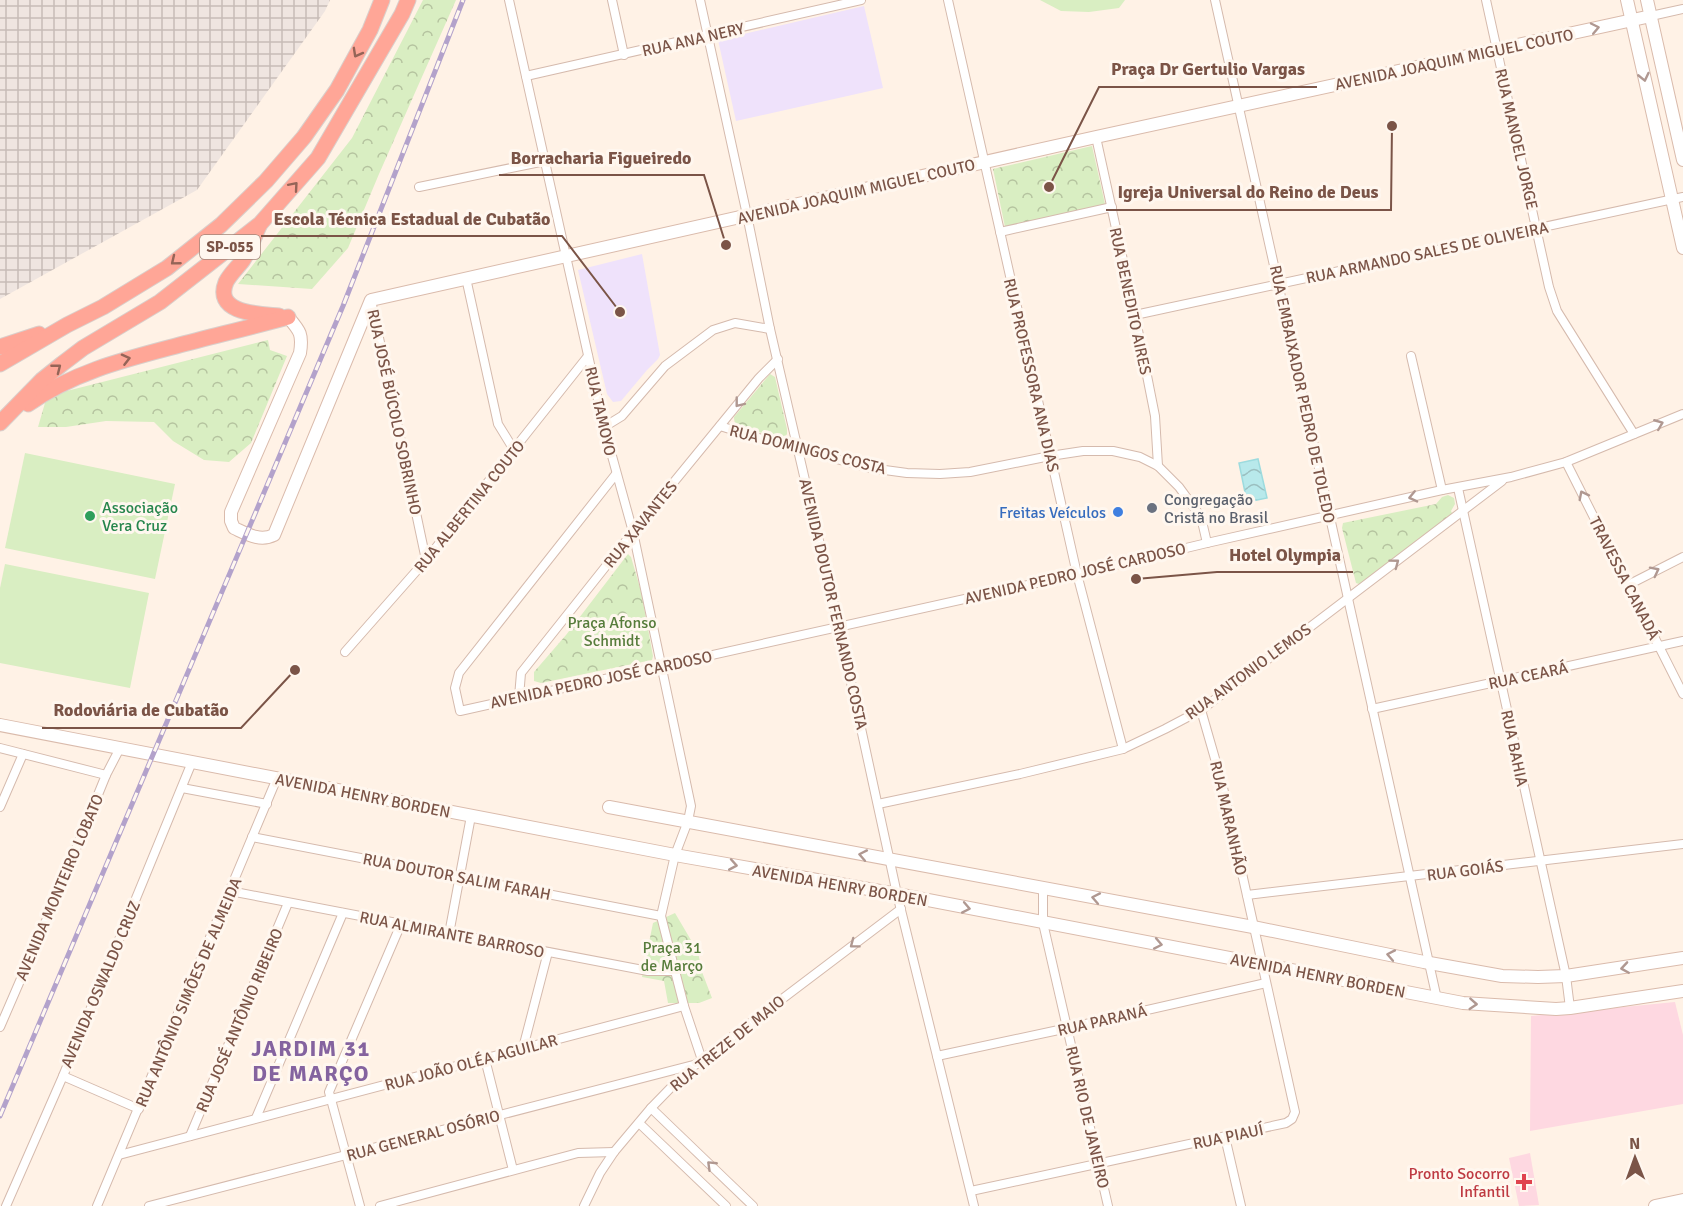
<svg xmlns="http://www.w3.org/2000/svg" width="1683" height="1206" viewBox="0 0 1683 1206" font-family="Signika,sans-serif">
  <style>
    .industrial { fill: url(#industrial-grid) }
    .education { fill: #efe2fb }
    .medical { fill: #fed8e1 }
    .forest { fill: url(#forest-crowns) }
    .garden { fill: #d9eec2 }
    .water { fill: url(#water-waves); stroke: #9ddbde; stroke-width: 1.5 }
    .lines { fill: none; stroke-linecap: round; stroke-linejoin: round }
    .street-casing { stroke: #d5baad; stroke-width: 10 }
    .secondary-casing { stroke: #dabbac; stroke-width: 14 }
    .highway-casing { stroke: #dacfcb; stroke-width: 17 }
    .street { stroke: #fff; stroke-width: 8 }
    .secondary { stroke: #fff; stroke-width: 12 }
    .highway { stroke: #ffa697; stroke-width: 15 }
    .rail-casing { stroke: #b3a2cb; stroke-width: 5 }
    .rail { stroke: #fff7ef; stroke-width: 3; stroke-dasharray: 9; stroke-linecap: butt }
    .oneway { stroke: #b09891 }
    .oneway2 { stroke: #956457 }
    .worship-dot { fill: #6b7280; stroke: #fff7ef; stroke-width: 2 }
    .shop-dot { fill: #3f7fe0; stroke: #fff7ef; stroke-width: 2 }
    .leisure-dot { fill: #2e9e5b; stroke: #fff7ef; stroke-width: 2 }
    .health-dot { fill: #e0444e; stroke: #fff7ef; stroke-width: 2 }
    .labels { text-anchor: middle; stroke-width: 6; stroke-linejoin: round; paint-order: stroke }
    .shield { fill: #fff7ef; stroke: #a38579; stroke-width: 1.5 }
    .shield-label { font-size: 15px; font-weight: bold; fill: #7b5447 }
    .street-label { font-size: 16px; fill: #7b5447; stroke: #fff7ef }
    .worship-label { font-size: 16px; fill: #5b616d; stroke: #fff7ef; text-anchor: start }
    .leisure-label { font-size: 16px; fill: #27864d; stroke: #fff7ef; text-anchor: start }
    .shop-label { font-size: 16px; fill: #366cbe; stroke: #fff7ef; text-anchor: end }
    .park-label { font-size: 16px; fill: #567c3b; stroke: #fff7ef }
    .health-label { font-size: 16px; fill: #be3a42; stroke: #fff7ef; text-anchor: end }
    .district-label { font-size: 22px; font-weight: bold; letter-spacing: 1.5px; fill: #84639f; stroke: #fff7ef }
    .leader { fill: none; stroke: #7b5447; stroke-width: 2 }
    .callout-dot { fill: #7b5447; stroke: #fff7ef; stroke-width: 2 }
    .callout-label { font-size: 18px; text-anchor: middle; font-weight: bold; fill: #7b5447; stroke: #fff7ef; stroke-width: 6; stroke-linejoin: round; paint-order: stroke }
  </style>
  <defs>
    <pattern id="industrial-grid" width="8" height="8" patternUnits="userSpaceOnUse" patternTransform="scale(1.5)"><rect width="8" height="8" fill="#efe5e0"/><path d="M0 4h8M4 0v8" fill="none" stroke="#c7bcb7"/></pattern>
    <pattern id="forest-crowns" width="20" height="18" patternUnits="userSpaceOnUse" patternTransform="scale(1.5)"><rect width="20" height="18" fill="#d9eec2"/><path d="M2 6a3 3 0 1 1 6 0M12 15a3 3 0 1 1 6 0" fill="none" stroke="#b5c39f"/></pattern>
    <pattern id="water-waves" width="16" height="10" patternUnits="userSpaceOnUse" patternTransform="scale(1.5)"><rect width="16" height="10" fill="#b8e9eb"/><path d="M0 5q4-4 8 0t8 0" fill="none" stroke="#9bbfc0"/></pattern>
  </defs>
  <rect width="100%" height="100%" fill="#fff2e6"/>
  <!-- industrial -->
  <path class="industrial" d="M0 0H330L325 11 197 190 0 299Z"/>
  <!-- education -->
  <g class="education">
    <path d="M864 6 883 88 736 121 718 40Z"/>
    <path d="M642 254 660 355 658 359 647 370 621 401 613 402 607 394 578 270Z"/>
  </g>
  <!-- medical -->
  <g class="medical">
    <path d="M1675 1002 1683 1035V1104L1530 1131 1531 1016Z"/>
    <path d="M1530 1153 1539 1205 1519 1206 1509 1158Z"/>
  </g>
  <!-- forest -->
  <g class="forest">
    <path d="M423 0H456L379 174 348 248 312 289 238 284 352 138Z"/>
    <path d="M1092 146 1105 204 1005 227 993 169Z"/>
    <path d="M268 340 270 350 287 356 251 443 229 462 204 460 173 441 154 422 106 421 66 427H38L47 396Z"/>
    <path d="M770 374 775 377 787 429V434L785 437 782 438 739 427C735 424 734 421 734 417Z"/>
    <path d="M1448 495 1454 498 1455 504 1451 511 1453 515 1362 585 1356 583 1342 528 1343 523 1436 504 1442 497Z"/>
    <path d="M628 554 631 557 641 591 653 656 652 660 541 683 534 681V672L566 635Z"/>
    <path d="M675 913 698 952 702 972 712 998 699 1003H668L664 981 642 977 653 923Z"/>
  </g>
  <!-- garden -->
  <g class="garden">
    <path d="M1040 0H1125L1119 8 1089 12 1061 11Z"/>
    <path d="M25 453 175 484 155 579 5 548Z"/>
    <path d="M5 564 149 593 130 688 0 663V588Z"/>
  </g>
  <!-- water -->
  <path class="water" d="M1258 459 1267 498 1247 502 1239 463Z"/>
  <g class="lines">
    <!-- street casing -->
    <g class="street-casing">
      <g id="street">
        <path d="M509 0 604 427 633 532 691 806 688 821 675 855 661 916 684 1006 702 1060"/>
        <path d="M612 0 624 55"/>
        <path d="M700 0 747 215 770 329 839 627 897 894 974 1206"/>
        <path d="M948 0 1077 574 1123 749"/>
        <path d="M1215 0 1437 999"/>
        <path d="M1486 0 1549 287 1557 311 1634 434"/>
        <path d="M1651 16 1683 9"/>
        <path d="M526 76 861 0"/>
        <path d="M1096 137 1135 315 1155 416 1158 466"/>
        <path d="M419 187 545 161"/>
        <path d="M1000 232 1112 207"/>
        <path d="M466 278 498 424 514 450"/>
        <path d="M371 300 426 560"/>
        <path d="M1135 315 1683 197"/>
        <path d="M1411 356 1442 490"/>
        <path d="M720 426 755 437 870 468 907 473 940 474 970 472 1050 456 1083 451H1113L1140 457 1158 466 1179 487 1201 517 1207 543"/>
        <path d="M604 427 622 416 665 366 713 330 735 323 770 329"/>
        <path d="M1566 462 1683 694"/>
        <path d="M616 474 459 673 455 688 460 711 1077 574 1207 543 1442 490 1511 477 1566 462 1683 414"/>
        <path d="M1458 488 1566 976 1570 1008"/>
        <path d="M1628 585 1683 557"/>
        <path d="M345 652 426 560 588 356"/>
        <path d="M519 697 521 673 633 532 759 378 778 359"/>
        <path d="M1372 709 1683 641"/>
        <path d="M0 748 106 775"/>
        <path d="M182 788 267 804"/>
        <path d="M878 804 1020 774 1123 749 1165 729 1201 710 1502 481"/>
        <path d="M0 807 23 754"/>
        <path d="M252 837 661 916"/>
        <path d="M1043 888V923L1108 1206"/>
        <path d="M230 891 648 971H675"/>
        <path d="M1247 895 1683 844"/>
        <path d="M449 934 471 816"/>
        <path d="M0 1027 58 893 106 775 120 748"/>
        <path d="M523 1048 548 952"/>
        <path d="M937 1056 1068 1028 1266 983"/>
        <path d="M485 1059 513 1170"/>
        <path d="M63 1076 139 1109"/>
        <path d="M651 1108 753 1206"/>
        <path d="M256 1118 343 913"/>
        <path d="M639 1123 726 1206"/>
        <path d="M190 1136 288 903"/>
        <path d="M1225 1137 1241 1206"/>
        <path d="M119 1155 684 1006"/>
        <path d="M971 1191 1286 1123 1292 1119 1295 1112 1222 783 1201 710"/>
        <path d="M6 1206 63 1076 192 762"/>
        <path d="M97 1206 277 778"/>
        <path d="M149 1206 697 1064"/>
        <path d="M360 1206 329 1092 401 924"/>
        <path d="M380 1206 578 1153 614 1152"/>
        <path d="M584 1206 600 1173 614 1152 651 1108 687 1071 901 909"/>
      </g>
    </g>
    <!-- secondary casing -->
    <g class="secondary-casing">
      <g id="secondary">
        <path d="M1627 0 1683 248"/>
        <path d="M1647 0 1683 160"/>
        <path d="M288 317C300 331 303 334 300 353L231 512V521L234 528C247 534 260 542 274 535L371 300 1096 137 1651 16"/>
        <path d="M0 725 675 855 897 894 1463 1003 1556 1009 1570 1008 1683 991"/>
        <path d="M609 807 1253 927 1424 962 1502 976 1538 977 1566 976 1683 958"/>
        <path d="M1655 1206 1683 1200"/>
      </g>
    </g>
    <!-- highway casing -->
    <g class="highway-casing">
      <g id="highway">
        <path d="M259 226C254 237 250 249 243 260 238 267 230 274 226 282 213 314 260 314 279 316"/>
        <path d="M0 347 39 334"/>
        <path d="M0 364 67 325 103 307 167 268 221 225 266 181 304 137 337 90 370 30 382 0"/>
        <path d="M28 404C74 372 123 360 176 346 214 336 251 327 288 317"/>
        <path d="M0 423 42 380 62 364 83 348 160 302 260 224 318 158 402 14 408 0"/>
      </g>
    </g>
    <!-- street -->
    <use href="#street" class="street"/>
    <!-- secondary -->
    <use href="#secondary" class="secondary"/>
    <!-- highway -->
    <use href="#highway" class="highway"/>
    <!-- rail casing -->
    <g class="rail-casing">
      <path id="rail" d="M0 1116 343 306 463 0"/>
    </g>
    <!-- rail -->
    <use href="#rail" class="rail"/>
  </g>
  <!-- one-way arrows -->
  <defs><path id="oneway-chevron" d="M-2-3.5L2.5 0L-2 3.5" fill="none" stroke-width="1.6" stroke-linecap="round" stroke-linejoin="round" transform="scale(1.5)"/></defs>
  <g class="oneway">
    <use href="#oneway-chevron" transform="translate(1595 28) rotate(-12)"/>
    <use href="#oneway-chevron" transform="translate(1644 77) rotate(77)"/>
    <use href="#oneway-chevron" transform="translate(739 403) rotate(128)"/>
    <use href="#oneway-chevron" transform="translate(1659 424) rotate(-22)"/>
    <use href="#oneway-chevron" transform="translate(1583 495) rotate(-117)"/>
    <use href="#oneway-chevron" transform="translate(1413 497) rotate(167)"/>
    <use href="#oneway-chevron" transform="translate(1395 563) rotate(-37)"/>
    <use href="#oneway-chevron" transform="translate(1655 571) rotate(-27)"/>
    <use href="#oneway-chevron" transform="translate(863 855) rotate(-169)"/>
    <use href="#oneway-chevron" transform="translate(733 865) rotate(10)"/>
    <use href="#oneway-chevron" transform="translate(1096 898) rotate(-169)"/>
    <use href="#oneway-chevron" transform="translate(966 908) rotate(11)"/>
    <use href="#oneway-chevron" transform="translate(854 944) rotate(143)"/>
    <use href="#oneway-chevron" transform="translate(1158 944) rotate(11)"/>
    <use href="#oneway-chevron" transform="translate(1391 955) rotate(-169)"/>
    <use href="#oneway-chevron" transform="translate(1625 968) rotate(171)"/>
    <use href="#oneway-chevron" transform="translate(1473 1004) rotate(4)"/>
    <use href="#oneway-chevron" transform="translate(711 1165) rotate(-136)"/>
  </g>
  <g class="oneway2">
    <use href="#oneway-chevron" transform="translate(357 53) rotate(119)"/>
    <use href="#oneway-chevron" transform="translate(294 186) rotate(-49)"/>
    <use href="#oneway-chevron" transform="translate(175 261) rotate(141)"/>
    <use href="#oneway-chevron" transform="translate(126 359) rotate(-14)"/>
    <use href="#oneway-chevron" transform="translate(57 368) rotate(-38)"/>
  </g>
  <!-- markers -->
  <circle class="worship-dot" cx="1152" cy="508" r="6"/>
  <circle class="shop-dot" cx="1118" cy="512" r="6"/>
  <circle class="leisure-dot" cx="90" cy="516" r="6"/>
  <path class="health-dot" d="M1521 1173h6v6h6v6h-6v6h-6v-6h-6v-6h6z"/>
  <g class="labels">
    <!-- shield labels -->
    <rect class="shield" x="200" y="235" width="60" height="24" rx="4.5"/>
    <g class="shield-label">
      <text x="230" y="252">SP-055</text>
    </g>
    <!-- street labels -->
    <g class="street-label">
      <text transform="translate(693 39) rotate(-13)" y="6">RUA ANA NERY</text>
      <text transform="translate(1454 59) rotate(-12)" y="6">AVENIDA JOAQUIM MIGUEL COUTO</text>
      <text transform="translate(1517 139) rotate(77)" y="6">RUA MANOEL JORGE</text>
      <text transform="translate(856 191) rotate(-13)" y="6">AVENIDA JOAQUIM MIGUEL COUTO</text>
      <text transform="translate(1427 252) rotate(-12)" y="6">RUA ARMANDO SALES DE OLIVEIRA</text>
      <text transform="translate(1131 301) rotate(78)" y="6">RUA BENEDITO AIRES</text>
      <text transform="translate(1032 375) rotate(77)" y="6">RUA PROFESSORA ANA DIAS</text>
      <text transform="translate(1303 394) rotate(78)" y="6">RUA EMBAIXADOR PEDRO DE TOLEDO</text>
      <text transform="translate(601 411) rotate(77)" y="6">RUA TAMOYO</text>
      <text transform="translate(395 412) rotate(78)" y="6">RUA JOSÉ BÚCOLO SOBRINHO</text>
      <text transform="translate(808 449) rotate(14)" y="6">RUA DOMINGOS COSTA</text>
      <text transform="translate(469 506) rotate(-51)" y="6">RUA ALBERTINA COUTO</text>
      <text transform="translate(640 524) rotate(-51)" y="6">RUA XAVANTES</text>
      <text transform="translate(1075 573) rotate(-13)" y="6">AVENIDA PEDRO JOSÉ CARDOSO</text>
      <text transform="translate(1625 578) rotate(63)" y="6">TRAVESSA CANADÁ</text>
      <text transform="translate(834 604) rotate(77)" y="6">AVENIDA DOUTOR FERNANDO COSTA</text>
      <text transform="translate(1248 671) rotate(-36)" y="6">RUA ANTONIO LEMOS</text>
      <text transform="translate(1528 675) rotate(-12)" y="6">RUA CEARÁ</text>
      <text transform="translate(601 679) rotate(-12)" y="6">AVENIDA PEDRO JOSÉ CARDOSO</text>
      <text transform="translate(1515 748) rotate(78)" y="6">RUA BAHIA</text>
      <text transform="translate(363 795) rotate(11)" y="6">AVENIDA HENRY BORDEN</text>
      <text transform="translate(1229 818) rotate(77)" y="6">RUA MARANHÃO</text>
      <text transform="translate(1465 870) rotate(-7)" y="6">RUA GOIÁS</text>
      <text transform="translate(457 876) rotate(11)" y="6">RUA DOUTOR SALIM FARAH</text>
      <text transform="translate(840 885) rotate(10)" y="6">AVENIDA HENRY BORDEN</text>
      <text transform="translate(59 887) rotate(-67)" y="6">AVENIDA MONTEIRO LOBATO</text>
      <text transform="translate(452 934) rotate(11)" y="6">RUA ALMIRANTE BARROSO</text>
      <text transform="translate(1318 975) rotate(11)" y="6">AVENIDA HENRY BORDEN</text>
      <text transform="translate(100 984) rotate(-67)" y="6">AVENIDA OSWALDO CRUZ</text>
      <text transform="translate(188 992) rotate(-67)" y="6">RUA ANTÔNIO SIMÕES DE ALMEIDA</text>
      <text transform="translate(239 1020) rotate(-67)" y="6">RUA JOSÉ ANTÔNIO RIBEIRO</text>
      <text transform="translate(1102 1020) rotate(-13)" y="6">RUA PARANÁ</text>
      <text transform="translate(727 1043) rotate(-39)" y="6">RUA TREZE DE MAIO</text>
      <text transform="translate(471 1062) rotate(-15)" y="6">RUA JOÃO OLÉA AGUILAR</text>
      <text transform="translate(1088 1117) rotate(77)" y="6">RUA RIO DE JANEIRO</text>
      <text transform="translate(423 1135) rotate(-15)" y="6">RUA GENERAL OSÓRIO</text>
      <text transform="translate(1228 1136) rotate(-12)" y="6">RUA PIAUÍ</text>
    </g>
    <!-- worship labels -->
    <g class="worship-label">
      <text x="1164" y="505">Congregação<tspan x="1164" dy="18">Cristã no Brasil</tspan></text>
    </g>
    <!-- leisure labels -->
    <g class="leisure-label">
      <text x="102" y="513">Associação<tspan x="102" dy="18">Vera Cruz</tspan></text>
    </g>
    <!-- shop labels -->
    <g class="shop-label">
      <text x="1106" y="518">Freitas Veículos</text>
    </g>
    <!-- park labels -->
    <g class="park-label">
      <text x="612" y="628">Praça Afonso<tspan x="612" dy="18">Schmidt</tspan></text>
      <text x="672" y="953">Praça 31<tspan x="672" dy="18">de Março</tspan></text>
    </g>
    <!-- health labels -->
    <g class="health-label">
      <text x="1510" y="1179">Pronto Socorro<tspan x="1510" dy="18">Infantil</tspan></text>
    </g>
    <!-- district labels -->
    <g class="district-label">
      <text x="311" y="1056">JARDIM 31<tspan x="311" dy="25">DE MARÇO</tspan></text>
    </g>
  </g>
  <!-- callouts -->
  <path class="leader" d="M1049 187L1099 87H1317M726 245L704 175H499M1392 126L1391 210H1106M620 312L562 236H261M1136 579L1217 572H1353M295 670L241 728H42"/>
  <g class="callout-dot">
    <circle cx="1049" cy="187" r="6"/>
    <circle cx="726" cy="245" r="6"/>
    <circle cx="1392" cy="126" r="6"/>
    <circle cx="620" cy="312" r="6"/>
    <circle cx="1136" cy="579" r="6"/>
    <circle cx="295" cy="670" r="6"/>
  </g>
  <g class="callout-label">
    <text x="1208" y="75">Praça Dr Gertulio Vargas</text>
    <text x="601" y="164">Borracharia Figueiredo</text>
    <text x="1248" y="198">Igreja Universal do Reino de Deus</text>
    <text x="412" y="225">Escola Técnica Estadual de Cubatão</text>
    <text x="1285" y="561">Hotel Olympia</text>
    <text x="141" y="716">Rodoviária de Cubatão</text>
  </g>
  <!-- north arrow -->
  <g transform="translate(1635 1158) rotate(359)" stroke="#fff7ef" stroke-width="4.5" paint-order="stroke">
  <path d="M0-4.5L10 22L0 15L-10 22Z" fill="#7b5447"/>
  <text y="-9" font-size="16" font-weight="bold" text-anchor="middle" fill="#7b5447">N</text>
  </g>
</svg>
